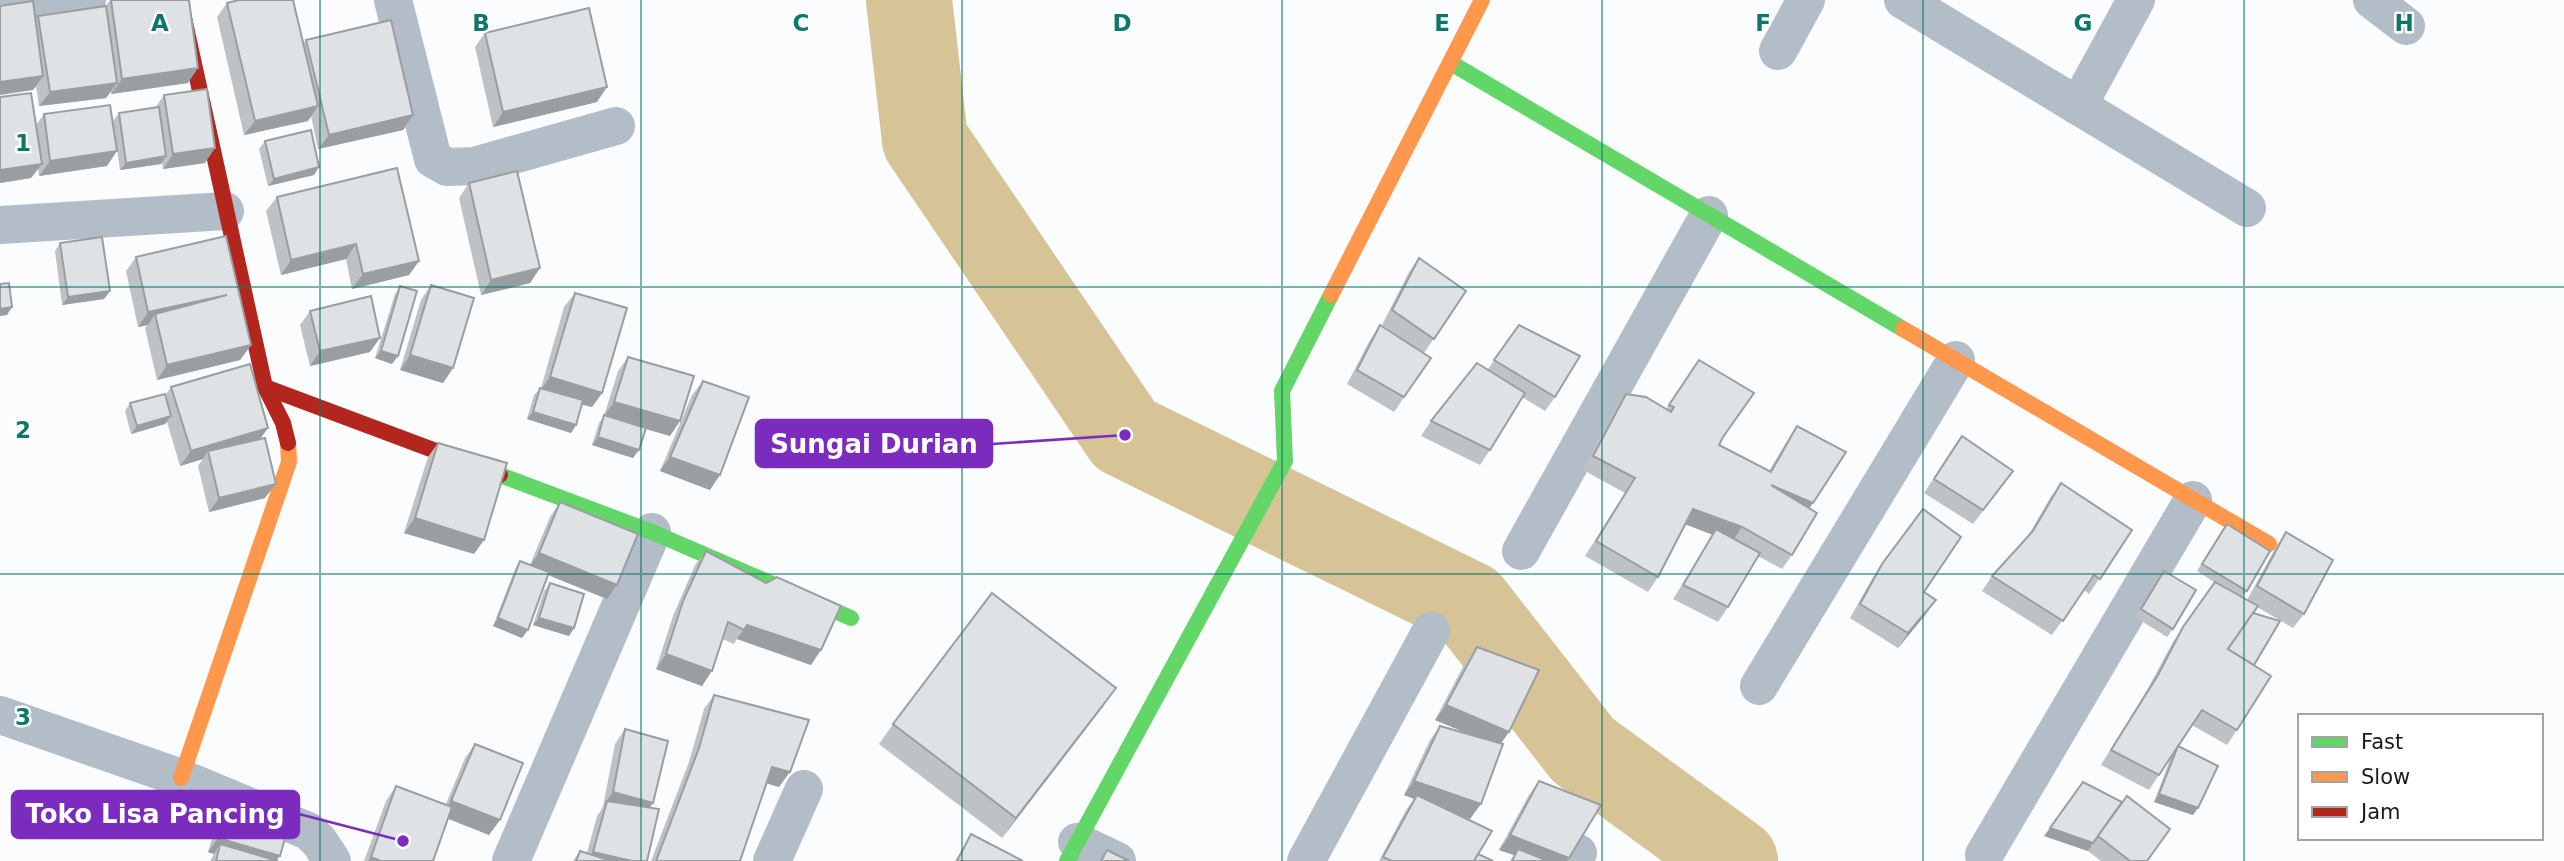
<svg xmlns="http://www.w3.org/2000/svg" width="2564" height="861" viewBox="0 0 2564 861" font-family="'DejaVu Sans',sans-serif">
  <style>
    .lines { fill: none; stroke-linecap: round; stroke-linejoin: round }
    .river { stroke: #d6c396; stroke-width: 86 }
    .street { stroke: #b2bdc8; stroke-width: 38 }
    .fast { stroke: #63d668; stroke-width: 16 }
    .slow { stroke: #ff974d; stroke-width: 16 }
    .jam { stroke: #b3261e; stroke-width: 16 }
    .wall { fill: #bfc2c5 }
    .shaded-wall { fill: #9b9ea0 }
    .building { fill: #dee2e5; stroke: #9b9ea0; stroke-width: 2 }
    .grid { fill: none; stroke: #0f766e; stroke-width: 2; stroke-opacity: 0.55 }
    .grid-label { font-size: 23px; text-anchor: middle; font-weight: bold; fill: #0f766e; stroke: #fff; stroke-width: 5; stroke-linejoin: round; paint-order: stroke }
    .leader { fill: none; stroke: #7b2cbf; stroke-width: 2.5 }
    .callout-dot { fill: #7b2cbf; stroke: #fff; stroke-width: 2.5 }
    .callout { fill: #7b2cbf; stroke: #7b2cbf; stroke-width: 2.5 }
    .callout-label { font-size: 26px; text-anchor: middle; font-weight: bold; fill: #fff }
  </style>
  <rect width="100%" height="100%" fill="#fafcfe"/>
  <g class="lines">
    <!-- river -->
    <path class="river" d="M909 0 925 140 1125 435 1469 604 1583 750 1735 861"/>
    <!-- street -->
    <g class="street">
      <path d="M393 0 433 159 447 167 474 166 616 126"/>
      <path d="M1903 0 2247 208"/>
      <path d="M2372 0 2406 26"/>
      <path d="M0 6 87 0"/>
      <path d="M1778 51 1806 0"/>
      <path d="M2078 106 2136 0"/>
      <path d="M0 225 225 211"/>
      <path d="M1521 551 1709 215"/>
      <path d="M1759 686 1956 360"/>
      <path d="M0 715 181 778 308 831 319 841 332 861"/>
      <path d="M1077 842 1117 861"/>
      <path d="M1984 855 2193 500"/>
      <path d="M511 861 652 532"/>
      <path d="M772 861 804 789"/>
      <path d="M1306 861 1431 631"/>
      <path d="M1573 861 1578 853"/>
    </g>
    <!-- fast -->
    <g class="fast">
      <path d="M1451 63 1903 329"/>
      <path d="M500 475 652 532 851 618"/>
      <path d="M1067 861 1285 461 1282 391 1331 295"/>
    </g>
    <!-- slow -->
    <g class="slow">
      <path d="M1331 295 1482 0"/>
      <path d="M1903 329 2269 544"/>
      <path d="M181 778 289 462 288 443"/>
    </g>
    <!-- jam -->
    <g class="jam">
      <path d="M180 0 265 387 283 423 288 443"/>
      <path d="M265 387 500 475"/>
    </g>
  </g>
  <!-- wall -->
  <g class="wall">
    <path d="M110 0H189L188 83 111 94V91L106 98 39 106 36 86 33 90 36 19 38 16 106 6Z"/>
    <path d="M227 3 303 44 306 40 413 115 403 130 318 149 311 116 308 121 244 135 217 17Z"/>
    <path d="M485 33 597 102 493 127 475 47Z"/>
    <path d="M164 95 205 163 163 169 162 163 161 164 120 170 113 121 119 113 155 108Z"/>
    <path d="M0 97 36 125 44 114 107 166 39 176 38 168 31 178 0 183Z"/>
    <path d="M265 141 314 175 268 186 259 149Z"/>
    <path d="M469 183 540 268 530 283 481 295 459 198Z"/>
    <path d="M277 197 419 261 409 275 352 289 346 259 281 275 266 211Z"/>
    <path d="M60 243 110 291 104 299 62 305 55 251Z"/>
    <path d="M136 257 251 345 240 360 157 380 145 328 148 325 138 327 126 271Z"/>
    <path d="M1419 258 1466 291 1424 353 1431 358 1394 412 1347 384 1370 340 1380 325 1414 347 1382 325 1409 272Z"/>
    <path d="M431 285 453 368 443 383 400 370 421 300Z"/>
    <path d="M400 286 392 364 375 358 395 294Z"/>
    <path d="M575 293 602 393 592 407 582 405 576 425 571 433 527 419 534 395 541 388 564 307Z"/>
    <path d="M310 311 370 352 310 366 300 325Z"/>
    <path d="M1519 325 1555 397 1545 411 1522 397 1490 450 1480 465 1421 436 1431 421 1488 369Z"/>
    <path d="M628 357 670 436 645 429 633 458 592 445 599 423 604 416 618 371Z"/>
    <path d="M1699 360 1722 438 1719 445 1769 471 1787 441 1797 426 1809 508 1792 555 1782 569 1758 556 1728 607 1718 622 1673 599 1713 535 1685 524 1658 577 1648 592 1585 556 1625 493 1583 470 1616 408 1626 394 1666 409Z"/>
    <path d="M703 381 710 490 660 471 692 395Z"/>
    <path d="M171 387 261 438 265 498 209 512 198 466 203 459 180 466 167 422 165 424 131 434 125 411 130 403 165 396Z"/>
    <path d="M1962 436 2003 485 1973 524 1924 493Z"/>
    <path d="M438 443 474 554 404 533 428 457Z"/>
    <path d="M2061 483 2132 530 2089 594 2084 590 2052 635 1982 591 1992 576 2028 536 2050 498Z"/>
    <path d="M560 502 617 585 607 599 548 575 522 638 493 626 515 569 520 561 530 565 550 517Z"/>
    <path d="M2227 524 2247 591 2242 597 2247 600 2276 547 2286 532 2304 614 2293 628 2257 607 2253 613 2254 665 2237 730 2227 745 2192 725 2178 746 2198 808 2193 815 2154 802 2171 757 2149 790 2101 765 2147 690 2173 642 2214 582 2197 571Z"/>
    <path d="M706 551 811 665 737 639 734 644 722 639 702 686 656 669 673 616 695 565Z"/>
    <path d="M1882 564 1924 592 1926 614 1898 648 1850 618 1872 579Z"/>
    <path d="M2164 571 2173 629 2167 637 2135 617Z"/>
    <path d="M550 583 574 628 569 636 533 625 544 591Z"/>
    <path d="M1477 647 1509 732 1501 743 1470 819 1452 812 1478 854 1493 861H1379L1406 810 1414 799 1404 795 1430 740 1440 726 1470 735 1435 720 1466 661Z"/>
    <path d="M1116 688 1102 708 1002 838 879 744 893 724Z"/>
    <path d="M714 695 779 787 767 783 740 861H651L689 762 704 709Z"/>
    <path d="M625 729 653 803 649 808 647 861H573L580 851 587 853 597 816 603 807 615 744Z"/>
    <path d="M475 744 489 835 448 818 433 861H364L386 801 396 786 446 804 465 758Z"/>
    <path d="M1539 781 1601 805 1567 861H1510L1514 855 1499 850 1529 795Z"/>
    <path d="M229 799 276 861H278H210L214 854 208 852 219 814Z"/>
    <path d="M2170 829 2147 861H2101L2088 851 2044 836Z"/>
    <path d="M971 834 1023 861H955Z"/>
  </g>
  <!-- shaded-wall -->
  <g class="shaded-wall">
    <path d="M198 68 188 83 111 94 122 79Z"/>
    <path d="M43 76 33 90 0 95V82Z"/>
    <path d="M117 83 106 98 39 106 50 92Z"/>
    <path d="M607 87 597 102 493 127 503 112Z"/>
    <path d="M318 106 308 121 244 135 255 121Z"/>
    <path d="M413 115 403 130 318 149 329 135Z"/>
    <path d="M215 148 205 163 163 169 173 154Z"/>
    <path d="M117 151 107 166 39 176 50 161Z"/>
    <path d="M166 156 161 164 120 170 126 163Z"/>
    <path d="M42 164 31 178 0 183V170Z"/>
    <path d="M319 167 314 175 268 186 274 179Z"/>
    <path d="M356 244 346 259 281 275 291 260Z"/>
    <path d="M419 261 409 275 352 289 363 274Z"/>
    <path d="M540 268 530 283 481 295 491 280Z"/>
    <path d="M110 291 104 299 62 305 68 297Z"/>
    <path d="M227 295 155 314 148 325 138 327 148 312Z"/>
    <path d="M12 307 7 315 0 316V309Z"/>
    <path d="M380 338 370 352 310 366 320 351Z"/>
    <path d="M251 345 240 360 157 380 167 365Z"/>
    <path d="M381 351 398 356 392 364 375 358Z"/>
    <path d="M410 355 453 368 443 383 400 370Z"/>
    <path d="M550 377 602 393 592 407 539 392Z"/>
    <path d="M614 402 680 421 670 436 604 416Z"/>
    <path d="M533 412 576 425 571 433 527 419Z"/>
    <path d="M171 416 165 424 131 434 137 426Z"/>
    <path d="M268 428 258 442 208 451 203 459 180 466 191 451Z"/>
    <path d="M598 437 639 450 633 458 592 445Z"/>
    <path d="M670 457 720 475 710 490 660 471Z"/>
    <path d="M276 484 265 498 209 512 219 498Z"/>
    <path d="M1771 485 1813 503 1803 517Z"/>
    <path d="M1693 509 1742 527 1732 542 1682 523Z"/>
    <path d="M415 518 484 540 474 554 404 533Z"/>
    <path d="M539 553 617 585 607 599 529 567Z"/>
    <path d="M1936 600 1926 614 1898 648 1908 633Z"/>
    <path d="M498 618 528 630 522 638 493 626Z"/>
    <path d="M539 618 574 628 569 636 533 625Z"/>
    <path d="M747 625 821 650 811 665 737 639Z"/>
    <path d="M666 654 712 671 702 686 656 669Z"/>
    <path d="M1116 688 1102 708 1002 838 1016 818Z"/>
    <path d="M1446 705 1509 732 1499 746 1435 720Z"/>
    <path d="M772 767 790 772 779 787 762 782Z"/>
    <path d="M1414 781 1481 804 1470 819 1404 795Z"/>
    <path d="M613 792 653 803 642 817 607 801 602 807Z"/>
    <path d="M2159 794 2198 808 2193 815 2154 802Z"/>
    <path d="M451 801 500 820 489 835 441 816Z"/>
    <path d="M2050 828 2093 843 2088 851 2044 836Z"/>
    <path d="M1510 835 1569 858 1567 861H1528L1518 849 1514 855 1499 850Z"/>
    <path d="M218 838 280 856 276 861 220 844 214 854 208 852Z"/>
    <path d="M593 852 632 861H587Z"/>
    <path d="M371 857 381 861H368Z"/>
  </g>
  <!-- building -->
  <g class="building">
    <path d="M111 0H189L198 68 122 79Z"/>
    <path d="M239 0H293L318 106 255 121 227 3Z"/>
    <path d="M33 1 43 76 0 82V6Z"/>
    <path d="M106 6 117 83 50 92 38 16Z"/>
    <path d="M589 8 607 87 503 112 485 33Z"/>
    <path d="M391 20 413 115 329 135 306 40Z"/>
    <path d="M207 89 215 148 173 154 164 95Z"/>
    <path d="M31 93 42 164 0 170V97Z"/>
    <path d="M110 105 117 151 50 161 44 114Z"/>
    <path d="M159 107 166 156 126 163 119 113Z"/>
    <path d="M311 130 319 167 274 179 265 141Z"/>
    <path d="M397 168 419 261 363 274 356 244 291 260 277 197Z"/>
    <path d="M517 171 540 268 491 280 469 183Z"/>
    <path d="M226 236 251 345 167 365 155 314 227 295 148 312 136 257Z"/>
    <path d="M102 237 110 291 68 297 60 243Z"/>
    <path d="M1419 258 1466 291 1434 339 1392 310Z"/>
    <path d="M9 283 12 307 0 309V284Z"/>
    <path d="M431 285 474 298 453 368 410 355Z"/>
    <path d="M400 286 417 291 398 356 381 351Z"/>
    <path d="M575 293 627 308 602 393 550 377Z"/>
    <path d="M371 296 380 338 320 351 310 311Z"/>
    <path d="M1380 325 1431 358 1404 397 1357 370Z"/>
    <path d="M1519 325 1580 356 1555 397 1494 360Z"/>
    <path d="M628 357 694 376 680 421 614 402Z"/>
    <path d="M1699 360 1754 393 1723 437 1719 445 1771 472 1797 426 1846 452 1813 503 1771 485 1817 513 1792 555 1742 527 1693 509 1658 577 1596 541 1635 478 1593 456 1626 394 1646 397 1671 412 1674 407 1669 405Z"/>
    <path d="M1477 363 1525 393 1490 450 1431 421Z"/>
    <path d="M250 364 268 428 191 451 171 387Z"/>
    <path d="M703 381 749 397 720 475 670 457Z"/>
    <path d="M540 388 583 400 576 425 533 412Z"/>
    <path d="M165 394 171 416 137 426 130 403Z"/>
    <path d="M604 415 646 428 639 450 598 437Z"/>
    <path d="M1962 436 2013 471 1983 510 1934 479Z"/>
    <path d="M265 438 276 484 219 498 208 451Z"/>
    <path d="M438 443 507 463 484 540 415 518Z"/>
    <path d="M2061 483 2132 530 2100 579 2094 575 2063 621 1992 576 2033 531Z"/>
    <path d="M560 502 638 534 617 585 539 553Z"/>
    <path d="M1923 509 1961 537 1924 592 1936 600 1908 633 1860 604 1882 564Z"/>
    <path d="M2227 524 2270 551 2247 591 2202 564Z"/>
    <path d="M1716 529 1760 553 1728 607 1683 585Z"/>
    <path d="M2286 532 2333 560 2304 614 2257 586Z"/>
    <path d="M706 551 766 583 777 577 841 606 821 650 747 625 744 630 728 622 712 671 666 654 683 601Z"/>
    <path d="M520 561 549 572 528 630 498 618Z"/>
    <path d="M2164 571 2196 590 2173 629 2141 609Z"/>
    <path d="M2215 582 2258 606 2228 649 2271 676 2237 730 2202 710 2159 775 2111 750 2158 675 2183 627Z"/>
    <path d="M550 583 584 594 574 628 539 618Z"/>
    <path d="M992 593 1116 688 1016 818 893 724Z"/>
    <path d="M2253 613 2280 621 2254 665 2228 649Z"/>
    <path d="M1477 647 1539 670 1509 732 1446 705Z"/>
    <path d="M714 695 809 720 790 772 772 767 740 861H656L699 748Z"/>
    <path d="M1440 726 1503 744 1481 804 1414 781Z"/>
    <path d="M625 729 668 741 653 803 613 792Z"/>
    <path d="M475 744 523 763 500 820 451 801Z"/>
    <path d="M2178 746 2218 766 2198 808 2159 794Z"/>
    <path d="M1539 781 1601 805 1569 858 1510 835Z"/>
    <path d="M2083 782 2122 802 2093 843 2050 828Z"/>
    <path d="M396 786 452 807 433 861H381L371 857Z"/>
    <path d="M1417 795 1492 831 1474 861H1392L1383 857Z"/>
    <path d="M2127 796 2170 829 2147 861H2130L2098 836Z"/>
    <path d="M229 799 291 817 280 856 218 838Z"/>
    <path d="M607 801 659 809 647 861H632L593 852Z"/>
    <path d="M971 834 1023 861H957Z"/>
    <path d="M220 844 278 861H216Z"/>
    <path d="M1518 849 1548 861H1512Z"/>
    <path d="M1107 850 1129 861H1101Z"/>
    <path d="M580 851 611 861H576Z"/>
    <path d="M1478 854 1493 861H1474Z"/>
  </g>
  <!-- grid -->
  <path class="grid" d="M320 0V861M641 0V861M962 0V861M1282 0V861M1602 0V861M1923 0V861M2244 0V861M0 287H2564M0 574H2564"/>
  <g class="grid-label">
    <text x="160" y="31">A</text>
    <text x="481" y="31">B</text>
    <text x="801" y="31">C</text>
    <text x="1122" y="31">D</text>
    <text x="1442" y="31">E</text>
    <text x="1763" y="31">F</text>
    <text x="2083" y="31">G</text>
    <text x="2404" y="31">H</text>
    <text x="23" y="151">1</text>
    <text x="23" y="438">2</text>
    <text x="23" y="725">3</text>
  </g>
  <!-- callouts -->
  <path class="leader" d="M1125 435L992 444M403 841L299 814"/>
  <g class="callout-dot">
    <circle cx="1125" cy="435" r="7"/>
    <circle cx="403" cy="841" r="7"/>
  </g>
  <g class="callout">
    <rect x="756" y="420" width="236" height="47" rx="7"/>
    <rect x="12" y="791" width="287" height="47" rx="7"/>
  </g>
  <g class="callout-label">
    <text x="874" y="453">Sungai Durian</text>
    <text x="155" y="823">Toko Lisa Pancing</text>
  </g>
  <!-- legend -->
  <rect x="2298" y="714" width="245" height="126" fill="#ffffff" stroke="#a2a4a6" stroke-width="2"/>
  <rect x="2312" y="737" width="35" height="10" fill="#63d668" stroke="#a2a4a6" stroke-width="2"/>
  <text x="2361" y="749" font-size="21" fill="#161b21">Fast</text>
  <rect x="2312" y="772" width="35" height="10" fill="#ff974d" stroke="#a2a4a6" stroke-width="2"/>
  <text x="2361" y="784" font-size="21" fill="#161b21">Slow</text>
  <rect x="2312" y="807" width="35" height="10" fill="#b3261e" stroke="#a2a4a6" stroke-width="2"/>
  <text x="2361" y="819" font-size="21" fill="#161b21">Jam</text>
</svg>
